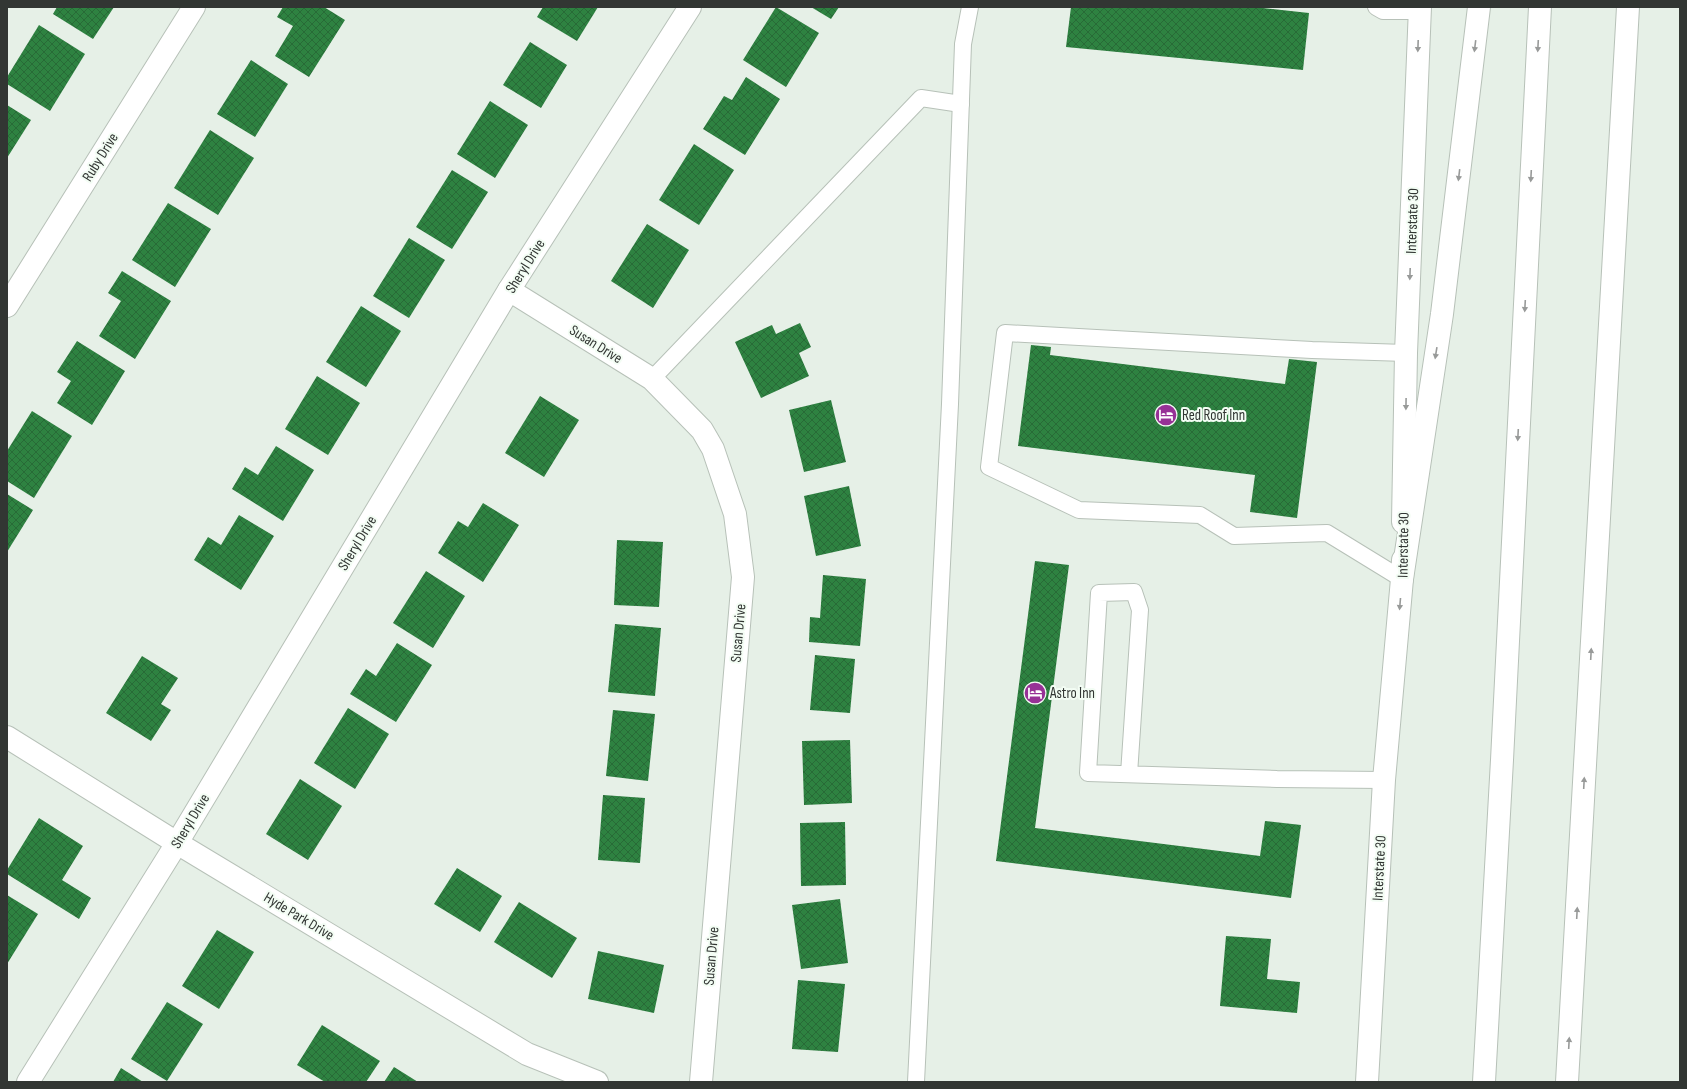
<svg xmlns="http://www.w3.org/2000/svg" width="1687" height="1089" viewBox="0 0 1687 1089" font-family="'Sofia Sans Condensed',sans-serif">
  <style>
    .building { fill: url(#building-cross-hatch) }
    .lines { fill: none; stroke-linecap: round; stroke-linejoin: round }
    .service-casing { stroke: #b7c1b8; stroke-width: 18 }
    .minor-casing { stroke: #b7c1b8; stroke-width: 24 }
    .tertiary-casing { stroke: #b7c1b8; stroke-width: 24 }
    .secondary-casing { stroke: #b7c1b8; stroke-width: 24 }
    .motorway-casing { stroke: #b7c1b8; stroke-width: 24 }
    .service { stroke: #fff; stroke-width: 16 }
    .minor { stroke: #fff; stroke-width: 22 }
    .tertiary { stroke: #fff; stroke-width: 22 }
    .secondary { stroke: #fff; stroke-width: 22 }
    .motorway { stroke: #fff; stroke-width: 22 }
    .oneway { fill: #989a99 }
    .labels { text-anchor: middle; stroke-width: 4; stroke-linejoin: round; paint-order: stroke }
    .street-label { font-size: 15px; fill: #323633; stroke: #f3fdf4 }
    .poi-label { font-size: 15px; fill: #323633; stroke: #f3fdf4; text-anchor: start }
  </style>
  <defs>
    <pattern id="building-cross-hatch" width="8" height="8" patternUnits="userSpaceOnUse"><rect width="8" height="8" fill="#2e8241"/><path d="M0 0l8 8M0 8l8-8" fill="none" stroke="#286b37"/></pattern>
  </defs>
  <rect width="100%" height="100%" fill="#e6f0e7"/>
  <!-- building -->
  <g class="building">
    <path d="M57 7H114L93 39 53 14Z"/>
    <path d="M283 7H324L345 20 309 77 275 56 293 26 277 17Z"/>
    <path d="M543 7H598L577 41 537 17Z"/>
    <path d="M776 7 819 33 786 87 743 60Z"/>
    <path d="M811 7H839L831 19Z"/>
    <path d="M1071 7H1253L1309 13 1303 70 1066 47Z"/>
    <path d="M39 25 85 54 50 111 7 84V77Z"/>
    <path d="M530 42 567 65 541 108 503 85Z"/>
    <path d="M251 60 288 84 255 137 217 114Z"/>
    <path d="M746 77 780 99 745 155 703 129 724 96 732 100Z"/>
    <path d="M490 101 528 125 495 178 457 154Z"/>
    <path d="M7 105 31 120 7 158Z"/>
    <path d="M210 130 254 158 218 215 174 188Z"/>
    <path d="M694 144 734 170 699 225 659 200Z"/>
    <path d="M452 170 488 192 452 249 416 227Z"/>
    <path d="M168 203 211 229 175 287 132 260Z"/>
    <path d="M647 224 689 250 653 308 611 281Z"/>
    <path d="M409 238 445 260 409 318 373 296Z"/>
    <path d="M122 271 171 301 135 359 99 336 121 301 108 293Z"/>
    <path d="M361 306 401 331 366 387 326 362Z"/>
    <path d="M800 323 811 347 799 353 809 376 761 398 735 342 772 325 776 334Z"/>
    <path d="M77 341 125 371 92 425 57 403 71 381 57 372Z"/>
    <path d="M1031 345 1051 347 1050 355 1285 384 1289 359 1317 362 1297 518 1250 512 1255 475 1018 446Z"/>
    <path d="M317 376 360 403 328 455 285 429Z"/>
    <path d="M540 396 579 420 544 477 505 453Z"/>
    <path d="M831 400 846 462 804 472 789 410Z"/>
    <path d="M32 411 72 436 34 498 7 481V451Z"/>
    <path d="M276 446 314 470 283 521 232 489 245 467 258 475Z"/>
    <path d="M849 486 861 546 816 556 804 496Z"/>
    <path d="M7 494 33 510 7 552Z"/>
    <path d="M483 503 519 525 483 582 438 553 458 521 468 527Z"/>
    <path d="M239 515 274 536 241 590 194 560 208 537 221 545Z"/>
    <path d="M617 540 663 542 659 607 614 605Z"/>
    <path d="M1035 561 1069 565 1035 828 1260 856 1265 821 1301 825 1291 898 996 861Z"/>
    <path d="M426 571 465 596 433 648 393 623Z"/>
    <path d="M823 575 866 579 860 646 809 642 810 617 820 618Z"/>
    <path d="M615 624 661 628 655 696 608 692Z"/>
    <path d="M397 643 432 665 396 722 350 694 366 669 376 676Z"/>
    <path d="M815 655 855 659 850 713 810 710Z"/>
    <path d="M142 656 178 678 161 704 171 710 151 741 106 713Z"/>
    <path d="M348 708 389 734 355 789 314 763Z"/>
    <path d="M613 710 655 714 648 781 606 776Z"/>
    <path d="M850 740 852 803 804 805 802 741Z"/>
    <path d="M300 779 342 806 308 860 266 834Z"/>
    <path d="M603 795 645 798 640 863 598 860Z"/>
    <path d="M39 818 83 846 62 880 91 898 79 919 7 874V870Z"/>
    <path d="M845 822 846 885 801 886 800 823Z"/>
    <path d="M457 868 502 896 480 932 434 904Z"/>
    <path d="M7 895 38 914 7 964Z"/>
    <path d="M840 899 848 963 801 969 792 905Z"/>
    <path d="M519 902 577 938 552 978 494 942Z"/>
    <path d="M217 930 254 952 219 1009 182 986Z"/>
    <path d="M1226 936 1271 939 1267 979 1300 982 1297 1013 1220 1006Z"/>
    <path d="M598 951 664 965 654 1013 588 999Z"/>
    <path d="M798 980 845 984 838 1052 792 1049Z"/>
    <path d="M167 1002 203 1024 167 1081 131 1059Z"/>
    <path d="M322 1025 380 1061 366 1082H325L297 1065Z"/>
    <path d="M394 1067 418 1082H384Z"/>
    <path d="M121 1068 143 1082H113Z"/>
  </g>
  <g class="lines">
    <!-- service casing -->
    <g class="service-casing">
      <g id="service">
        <path d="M1376 7 1383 11H1420"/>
        <path d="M652 379 921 98 961 104"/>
        <path d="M1402 579 1327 533 1234 536 1200 515 1079 510 989 467 1005 333 1312 350 1406 353"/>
        <path d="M1129 774 1140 610 1134 592 1099 593 1088 773 1277 779 1384 780"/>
        <path d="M916 1082 950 404 963 44 970 7"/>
      </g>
    </g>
    <!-- minor casing -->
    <g class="minor-casing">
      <g id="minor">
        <path d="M509 290 652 379 702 430 713 449 735 514 743 577 701 1082"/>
        <path d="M7 306 194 7"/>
        <path d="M28 1082 177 843 509 290 690 7"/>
      </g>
    </g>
    <!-- tertiary casing -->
    <g class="tertiary-casing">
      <path id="tertiary" d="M7 737 177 843 527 1054 597 1082"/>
    </g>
    <!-- secondary casing -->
    <g class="secondary-casing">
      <g id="secondary">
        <path d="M1403 522 1406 353 1420 7"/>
        <path d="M1367 1082 1384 780 1402 579 1403 560"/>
      </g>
    </g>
    <!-- motorway casing -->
    <g class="motorway-casing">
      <g id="motorway">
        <path d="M1402 579 1442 314 1479 7"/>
        <path d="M1484 1082 1502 760 1540 7"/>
        <path d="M1567 1082 1628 7"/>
      </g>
    </g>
    <!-- service -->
    <use href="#service" class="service"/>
    <!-- minor -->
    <use href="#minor" class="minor"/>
    <!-- tertiary -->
    <use href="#tertiary" class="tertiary"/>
    <!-- secondary -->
    <use href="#secondary" class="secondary"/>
    <!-- motorway -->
    <use href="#motorway" class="motorway"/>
  </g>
  <!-- one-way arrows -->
  <defs><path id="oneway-solid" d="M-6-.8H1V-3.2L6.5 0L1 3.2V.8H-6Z"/></defs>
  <g class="oneway">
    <use href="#oneway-solid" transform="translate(1418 46) rotate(92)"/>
    <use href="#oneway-solid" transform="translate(1475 46) rotate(97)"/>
    <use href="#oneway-solid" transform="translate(1538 46) rotate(93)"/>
    <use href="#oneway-solid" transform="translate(1459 175) rotate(97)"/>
    <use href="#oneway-solid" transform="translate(1531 176) rotate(93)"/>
    <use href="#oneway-solid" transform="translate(1410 274) rotate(92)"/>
    <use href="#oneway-solid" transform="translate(1525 306) rotate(93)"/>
    <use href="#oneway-solid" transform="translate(1436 353) rotate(99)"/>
    <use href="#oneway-solid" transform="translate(1406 404) rotate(91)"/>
    <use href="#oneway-solid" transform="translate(1518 435) rotate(93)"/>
    <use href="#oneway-solid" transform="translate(1400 604) rotate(95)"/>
    <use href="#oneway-solid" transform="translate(1591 654) rotate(-87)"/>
    <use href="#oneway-solid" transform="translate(1584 783) rotate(-87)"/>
    <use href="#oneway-solid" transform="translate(1577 913) rotate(-87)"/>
    <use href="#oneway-solid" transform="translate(1569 1043) rotate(-87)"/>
  </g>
  <!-- icons -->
  <defs>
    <g id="hotel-disc" transform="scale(1.15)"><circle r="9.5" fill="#973196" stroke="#f3fdf4"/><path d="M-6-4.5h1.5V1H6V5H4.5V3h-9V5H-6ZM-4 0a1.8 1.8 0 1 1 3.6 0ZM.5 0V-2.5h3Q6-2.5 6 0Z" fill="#fff"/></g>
  </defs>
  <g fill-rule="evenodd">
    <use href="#hotel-disc" x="1166" y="415"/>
    <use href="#hotel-disc" x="1035" y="693"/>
  </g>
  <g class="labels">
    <!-- street labels -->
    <g class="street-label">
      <text transform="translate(100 157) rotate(-58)" y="5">Ruby Drive</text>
      <text transform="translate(1412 221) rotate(-88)" y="5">Interstate 30</text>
      <text transform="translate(525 266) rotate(-58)" y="5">Sheryl Drive</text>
      <text transform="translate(596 344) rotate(32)" y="5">Susan Drive</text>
      <text transform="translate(357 543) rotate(-59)" y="5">Sheryl Drive</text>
      <text transform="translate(1403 545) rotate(-89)" y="5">Interstate 30</text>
      <text transform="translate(738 633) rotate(-85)" y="5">Susan Drive</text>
      <text transform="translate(190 821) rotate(-59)" y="5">Sheryl Drive</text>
      <text transform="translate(1379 868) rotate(-87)" y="5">Interstate 30</text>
      <text transform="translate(299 916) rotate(31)" y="5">Hyde Park Drive</text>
      <text transform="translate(711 956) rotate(-85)" y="5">Susan Drive</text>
    </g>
    <!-- poi labels -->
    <g class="poi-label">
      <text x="1182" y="420">Red Roof Inn</text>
      <text x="1050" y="698">Astro Inn</text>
    </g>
  </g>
  <!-- border -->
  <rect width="1687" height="1089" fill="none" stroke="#323633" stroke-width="16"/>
</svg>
